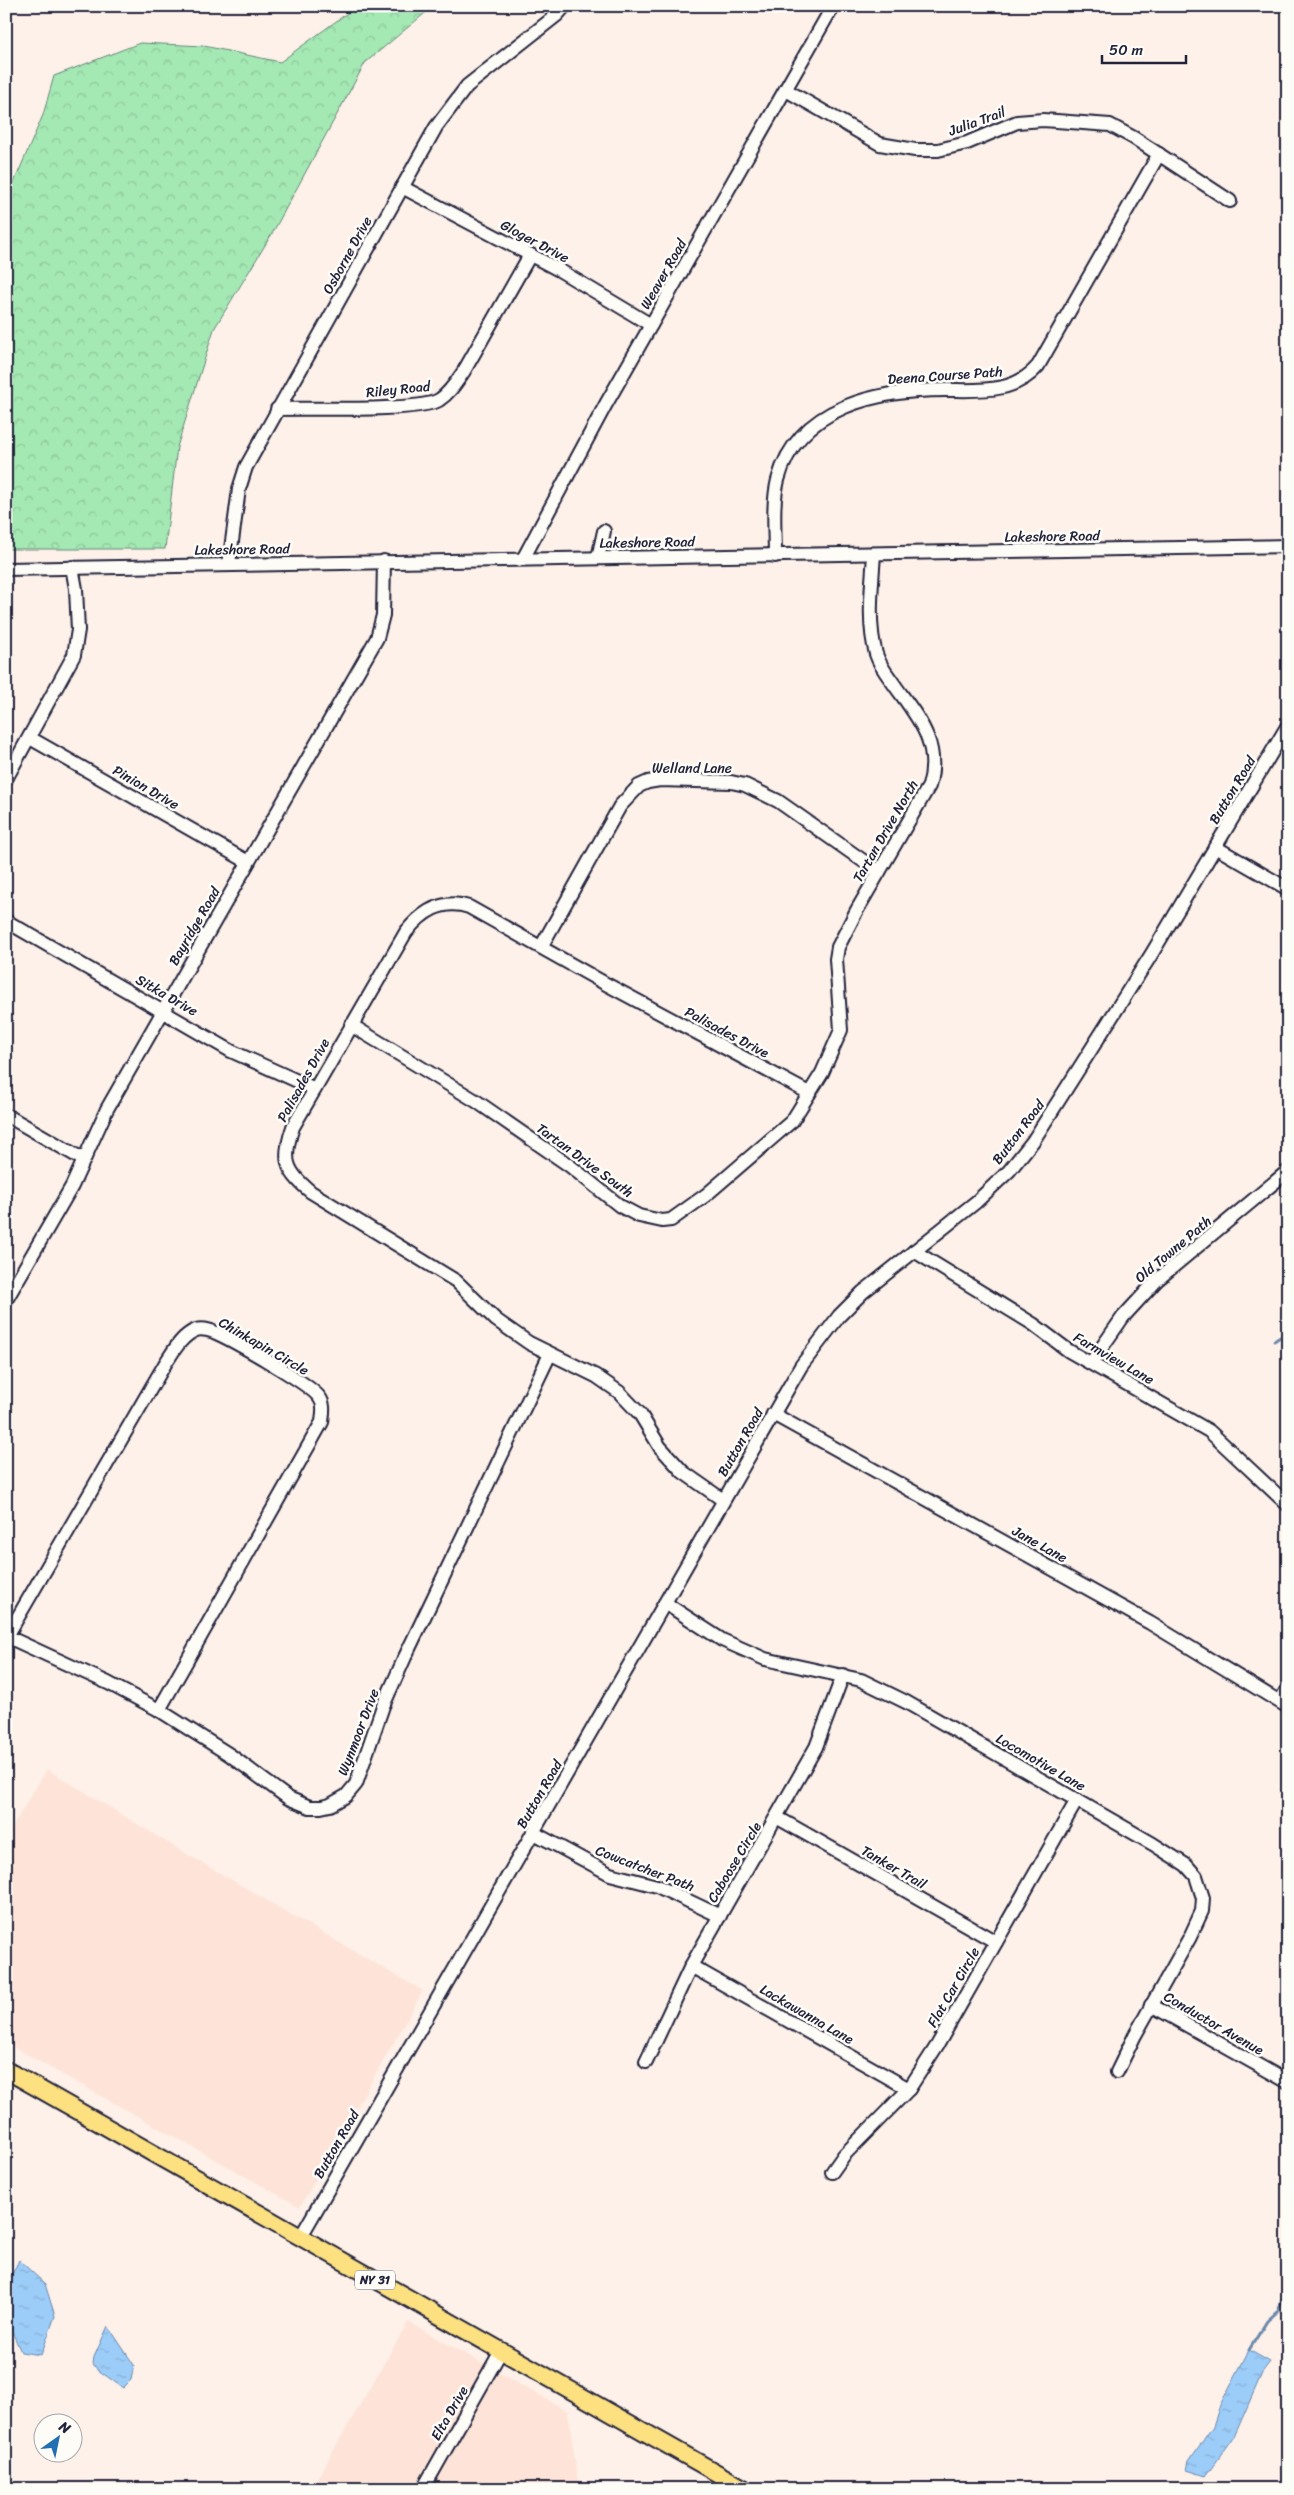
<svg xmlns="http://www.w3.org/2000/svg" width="1294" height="2495" viewBox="0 0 1294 2495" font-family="Sriracha,sans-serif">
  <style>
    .built { fill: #fee4d8 }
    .forest { fill: url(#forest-crowns); stroke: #638577 }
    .water { fill: url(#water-ripples); stroke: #6b88ac }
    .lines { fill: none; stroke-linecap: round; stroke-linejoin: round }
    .stream { stroke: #6b88ac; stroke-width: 3 }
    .minor-casing { stroke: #22223b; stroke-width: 16 }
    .major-casing { stroke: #22223b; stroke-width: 20 }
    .minor { stroke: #fdfcf7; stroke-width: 12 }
    .major { stroke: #fde080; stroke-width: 16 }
    .labels { text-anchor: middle; stroke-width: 5; stroke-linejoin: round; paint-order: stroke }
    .shield { fill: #fdfcf7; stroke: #646373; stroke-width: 1 }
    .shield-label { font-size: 12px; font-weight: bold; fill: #22223b }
    .street-label { font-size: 14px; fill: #22223b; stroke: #fdfcf7 }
  </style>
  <defs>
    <pattern id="forest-crowns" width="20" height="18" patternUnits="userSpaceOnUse" patternTransform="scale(1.25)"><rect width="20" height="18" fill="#a4e8b3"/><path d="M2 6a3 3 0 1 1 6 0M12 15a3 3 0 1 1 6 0" fill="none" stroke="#8dc79b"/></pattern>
    <pattern id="water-ripples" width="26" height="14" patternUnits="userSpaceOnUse" patternTransform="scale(1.25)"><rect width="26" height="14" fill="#9cccf8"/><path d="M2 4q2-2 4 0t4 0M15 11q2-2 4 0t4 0" fill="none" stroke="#86afd6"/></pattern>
  </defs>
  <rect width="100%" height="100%" fill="#fdf1e9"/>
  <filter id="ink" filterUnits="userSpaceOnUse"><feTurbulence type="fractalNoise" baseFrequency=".02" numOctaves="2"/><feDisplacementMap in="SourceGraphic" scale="10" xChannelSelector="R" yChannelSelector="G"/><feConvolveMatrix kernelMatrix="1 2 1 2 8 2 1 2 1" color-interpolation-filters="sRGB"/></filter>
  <g filter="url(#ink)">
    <!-- built -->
    <g class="built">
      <path d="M47 1769 175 1847 423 1991 300 2207 6 2043V1837Z"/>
      <path d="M408 2322 568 2411 579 2489H311Z"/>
    </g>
    <!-- forest -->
    <path class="forest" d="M357 6H427L430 9 365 63 273 232 214 329 177 447 165 549H6V201L43 115 54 76 140 43 204 46 280 62Z"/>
    <!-- water -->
    <g class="water">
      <path d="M19 2260 45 2284 55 2316 41 2355 21 2352 6 2318V2287Z"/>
      <path d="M108 2326 134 2365 131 2380 123 2388 98 2370 93 2364 94 2357Z"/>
      <path d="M1249 2350 1270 2362 1263 2371 1234 2437 1206 2476 1187 2470 1189 2461 1213 2426 1220 2405Z"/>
    </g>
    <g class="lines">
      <!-- stream -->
      <g class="stream">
        <path d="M1274 1341 1288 1332"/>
        <path d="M1249 2350 1267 2321 1278 2311 1288 2285"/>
      </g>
      <!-- minor casing -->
      <g class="minor-casing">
        <g id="minor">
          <path d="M786 90 880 144 915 150H938L967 143 1017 122 1043 120 1110 125 1134 138 1230 201"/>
          <path d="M402 187 559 270 651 325"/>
          <path d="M277 409C307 408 419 412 439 400 450 393 457 381 464 371L530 255"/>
          <path d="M775 556C775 531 772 504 778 480 798 405 880 390 946 390 979 390 1014 394 1038 366L1159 154"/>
          <path d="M598 558 604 531"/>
          <path d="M523 559 606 404 833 6"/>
          <path d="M229 564 239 489 246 467 436 127 467 86 557 15 565 6"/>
          <path d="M6 569 1288 546"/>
          <path d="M30 738 248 862"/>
          <path d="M6 779 74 655 78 630 76 589 72 567"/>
          <path d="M1215 847 1288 889"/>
          <path d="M6 921 231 1051 315 1089"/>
          <path d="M541 947 620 806 639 786 648 782 660 780 731 782 745 785 778 801 879 872"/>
          <path d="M351 1025 476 1101 570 1166 620 1206 639 1216 662 1221 671 1220 706 1195 792 1121 822 1073 841 1030 836 959 838 947 857 910 929 786C942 741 915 715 891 680 885 672 879 663 876 654 867 622 872 586 874 554"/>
          <path d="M6 1115 84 1160"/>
          <path d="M914 1251 1033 1324 1069 1351 1209 1431 1288 1505"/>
          <path d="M6 1300 72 1186 107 1109 377 638 383 615 384 561"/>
          <path d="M1091 1363 1123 1317 1157 1280 1288 1171"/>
          <path d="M773 1414 1150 1623 1288 1707"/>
          <path d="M723 1500 683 1472 660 1447 640 1414 619 1392 596 1376 529 1343 496 1320 456 1281 311 1192C285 1171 282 1159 293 1127L406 932C422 912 442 898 469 907L606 984 809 1093"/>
          <path d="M665 1603 722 1640 765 1659 861 1680 906 1702 1153 1844 1186 1865 1196 1876 1203 1898 1202 1911 1190 1937 1135 2035 1117 2072"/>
          <path d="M6 1636 108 1683 159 1710 230 1755 288 1798 310 1807H321L330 1805 346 1796 356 1784 383 1706 405 1657 550 1354"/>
          <path d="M7 1636 165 1364C173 1352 181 1336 196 1330 202 1328 208 1330 214 1332 231 1339 310 1384 319 1397 325 1404 323 1413 322 1422L159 1710"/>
          <path d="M1280 1701 1288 1688"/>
          <path d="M778 1818 996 1942"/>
          <path d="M534 1833 610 1874 657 1886 720 1916"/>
          <path d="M691 1966 909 2089"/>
          <path d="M1151 2005 1288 2082"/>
          <path d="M646 2062 691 1966 816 1747 843 1675"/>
          <path d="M832 2172 844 2155 909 2089 938 2044 1077 1800"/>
          <path d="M300 2238 801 1366 839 1316 863 1292 976 1202 1009 1171 1033 1141 1151 955 1288 725"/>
          <path d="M423 2489 501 2351"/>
        </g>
      </g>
      <!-- major casing -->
      <g class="major-casing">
        <path id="major" d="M6 2070 745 2489"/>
      </g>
      <!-- minor -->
      <use href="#minor" class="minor"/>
      <!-- major -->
      <use href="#major" class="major"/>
    </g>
  </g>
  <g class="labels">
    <!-- shield labels -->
    <rect class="shield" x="355" y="2270.5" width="40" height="19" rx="4"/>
    <g class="shield-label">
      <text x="375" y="2284">NY 31</text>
    </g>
    <!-- street labels -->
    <g class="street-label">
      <text transform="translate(977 121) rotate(-20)" y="5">Julia Trail</text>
      <text transform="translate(535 241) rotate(28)" y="5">Gloger Drive</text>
      <text transform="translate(347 255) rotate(-61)" y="5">Osborne Drive</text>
      <text transform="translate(663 274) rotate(-60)" y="5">Weaver Road</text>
      <text transform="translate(945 375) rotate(-4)" y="5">Deena Course Path</text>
      <text transform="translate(398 389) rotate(-6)" y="5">Riley Road</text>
      <text transform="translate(1052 536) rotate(-1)" y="5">Lakeshore Road</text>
      <text transform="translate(647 542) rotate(-1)" y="5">Lakeshore Road</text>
      <text transform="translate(242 549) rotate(-1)" y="5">Lakeshore Road</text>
      <text x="692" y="773">Welland Lane</text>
      <text transform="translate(146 787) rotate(30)" y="5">Pinion Drive</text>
      <text transform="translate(1232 790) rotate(-59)" y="5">Button Road</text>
      <text transform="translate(885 831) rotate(-60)" y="5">Tartan Drive North</text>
      <text transform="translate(194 926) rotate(-60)" y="5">Bayridge Road</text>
      <text transform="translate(167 995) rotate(30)" y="5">Sitka Drive</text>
      <text transform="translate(727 1032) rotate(28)" y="5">Palisades Drive</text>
      <text transform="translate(303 1080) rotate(-61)" y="5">Palisades Drive</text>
      <text transform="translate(1018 1132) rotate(-53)" y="5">Button Road</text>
      <text transform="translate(585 1160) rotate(36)" y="5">Tartan Drive South</text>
      <text transform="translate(1173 1249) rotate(-40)" y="5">Old Towne Path</text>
      <text transform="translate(264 1346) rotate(30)" y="5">Chinkapin Circle</text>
      <text transform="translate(1114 1358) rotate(30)" y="5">Farmview Lane</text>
      <text transform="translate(740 1442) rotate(-60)" y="5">Button Road</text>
      <text transform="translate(1040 1544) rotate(29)" y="5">Jane Lane</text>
      <text transform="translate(358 1732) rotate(-69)" y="5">Wynmoor Drive</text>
      <text transform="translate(1041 1762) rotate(30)" y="5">Locomotive Lane</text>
      <text transform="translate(539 1794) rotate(-60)" y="5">Button Road</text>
      <text transform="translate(734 1862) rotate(-59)" y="5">Caboose Circle</text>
      <text transform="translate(894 1867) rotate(30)" y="5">Tanker Trail</text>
      <text transform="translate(645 1868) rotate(21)" y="5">Cowcatcher Path</text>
      <text transform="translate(953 1987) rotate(-60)" y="5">Flat Car Circle</text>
      <text transform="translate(807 2014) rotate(30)" y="5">Lackawanna Lane</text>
      <text transform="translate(1214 2023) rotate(30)" y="5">Conductor Avenue</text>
      <text transform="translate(336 2144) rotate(-60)" y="5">Button Road</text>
      <text transform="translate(449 2413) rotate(-60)" y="5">Elta Drive</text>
    </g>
  </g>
  <!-- margin -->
  <rect width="1294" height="2495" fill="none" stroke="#fdfcf7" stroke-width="25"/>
  <rect x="12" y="12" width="1269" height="2470" fill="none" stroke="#22223b" stroke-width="2" filter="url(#ink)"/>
  <!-- north arrow -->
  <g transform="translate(58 2438) rotate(33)"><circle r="24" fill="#fdfcf7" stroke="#a5a5ac"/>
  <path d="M0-4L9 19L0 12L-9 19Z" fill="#1f6fb2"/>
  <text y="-8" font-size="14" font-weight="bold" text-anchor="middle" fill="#22223b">N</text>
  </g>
  <!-- scale -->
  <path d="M1102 55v8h84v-8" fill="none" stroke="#22223b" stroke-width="2.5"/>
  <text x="1109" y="55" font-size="15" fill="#22223b" stroke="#fdfcf7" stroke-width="4" paint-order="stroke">50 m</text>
</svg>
